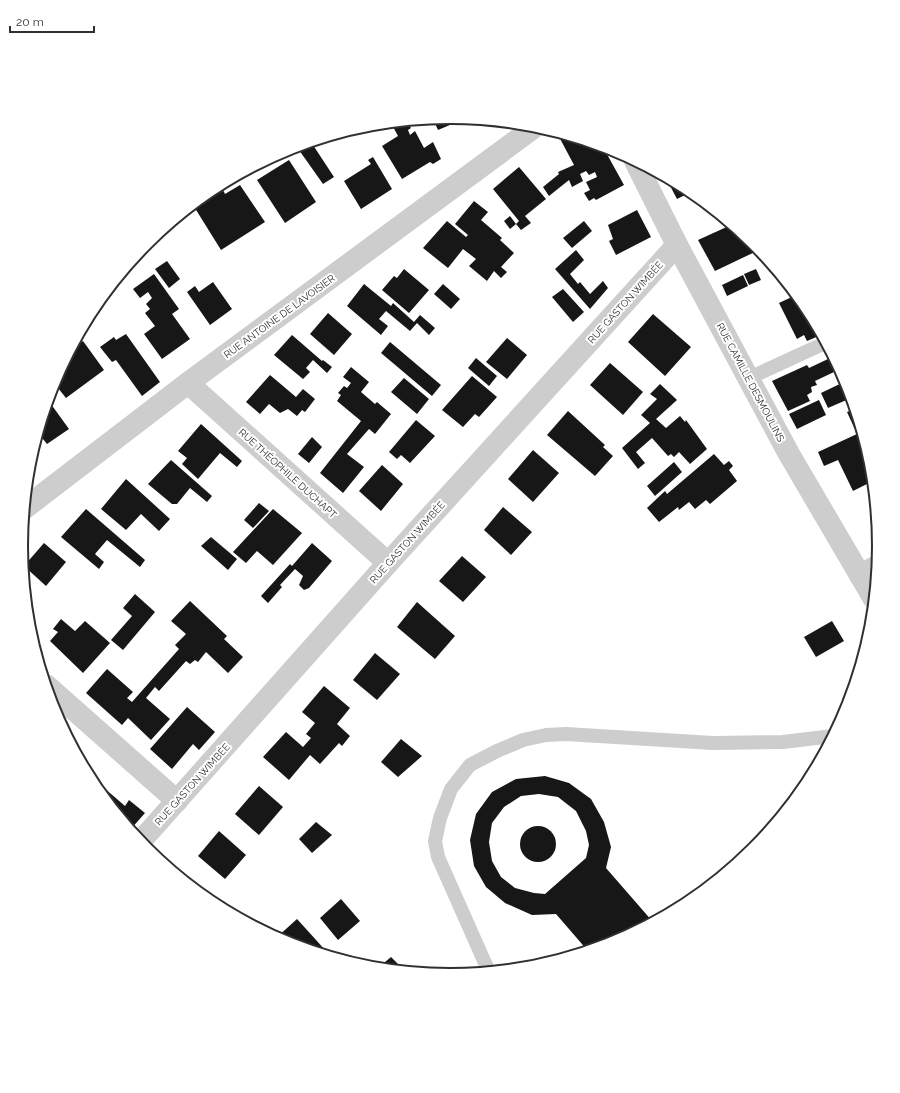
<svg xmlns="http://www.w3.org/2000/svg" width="900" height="1093" viewBox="0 0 900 1093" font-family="Raleway,sans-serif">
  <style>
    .building { fill: #171717; fill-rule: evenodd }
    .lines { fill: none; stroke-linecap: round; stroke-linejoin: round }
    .lane { stroke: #cdcdcd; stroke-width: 14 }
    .street { stroke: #cdcdcd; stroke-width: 22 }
    .labels { text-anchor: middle; stroke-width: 4; stroke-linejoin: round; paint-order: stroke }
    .street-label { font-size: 10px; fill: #303030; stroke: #fff }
    .rim { fill: none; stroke: #303030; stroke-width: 2 }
  </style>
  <rect width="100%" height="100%" fill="#fff"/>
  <!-- building -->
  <g class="building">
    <path d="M450 118 464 119 438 130 433 119Z"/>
    <path d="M407 122 411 128 408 130 410 135 415 131 424 148 433 142 441 159 433 164 430 162 402 179 382 146 398 136 391 123Z"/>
    <path d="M557 133 603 147 624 185 596 200 594 198 589 201 584 193 590 190 586 182 597 177 595 172 589 175 586 171 580 174 583 181 572 187 569 180 549 196 543 187 559 174 558 172 574 165Z"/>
    <path d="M311 142 334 177 323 184 299 150Z"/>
    <path d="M373 157 392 189 361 209 344 181 371 164 368 160Z"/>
    <path d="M289 160 316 202 285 223 257 180Z"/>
    <path d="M519 167 546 199 525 216 531 223 521 230 516 224 519 221 493 189Z"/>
    <path d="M666 178 689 190 691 192 677 199Z"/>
    <path d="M240 185 265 222 221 250 193 205 221 186 225 194Z"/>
    <path d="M474 201 488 212 481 220 502 238 500 240 514 253 501 267 507 272 501 278 494 271 487 281 469 266 476 259 463 249 448 268 423 248 447 221 466 237 468 235 455 224Z"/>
    <path d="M637 210 651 237 616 255 609 241 613 239 608 225Z"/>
    <path d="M510 216 516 224 510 229 504 221Z"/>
    <path d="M584 221 592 231 572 248 563 238Z"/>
    <path d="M731 225 759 250 715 271 698 240Z"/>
    <path d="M576 250 584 260 570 274 578 284 580 282 590 294 603 281 608 288 590 309 555 269Z"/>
    <path d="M167 261 180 279 169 288 155 269Z"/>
    <path d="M404 269 429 290 409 313 382 290 394 276 397 278Z"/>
    <path d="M756 269 761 280 749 285 744 274Z"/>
    <path d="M154 274 179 309 172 314 190 339 162 359 144 334 155 326 145 313 150 309 146 304 152 298 148 292 140 298 133 289Z"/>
    <path d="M743 275 748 286 727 296 722 285Z"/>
    <path d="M213 282 232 309 210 325 187 292 195 286 199 292Z"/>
    <path d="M364 284 391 306 393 303 414 322 420 315 435 328 429 335 417 323 410 331 386 311 379 319 388 326 381 335 347 306Z"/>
    <path d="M443 284 460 299 451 309 434 294Z"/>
    <path d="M563 289 584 312 573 322 552 297Z"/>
    <path d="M796 295 807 308 821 335 807 341 804 335 797 339 779 303Z"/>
    <path d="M328 313 352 334 334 355 310 334Z"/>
    <path d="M653 314 691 347 665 376 628 342Z"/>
    <path d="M126 334 160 382 142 396 116 360 112 362 100 347 114 337 116 340Z"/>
    <path d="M292 335 322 361 323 360 332 367 327 373 313 360 306 368 310 372 303 379 274 355Z"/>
    <path d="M507 338 527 355 507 379 486 362Z"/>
    <path d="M83 341 104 370 66 398 54 383 71 350Z"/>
    <path d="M390 342 441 385 432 396 381 353Z"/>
    <path d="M476 358 497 376 489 386 468 368Z"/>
    <path d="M828 359 834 372 815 381 817 385 811 387 812 392 807 395 810 401 788 411 772 381 807 365 809 368Z"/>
    <path d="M610 363 643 392 623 415 590 385Z"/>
    <path d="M351 367 369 382 361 392 375 404 377 402 391 414 375 434 369 429 347 454 364 467 343 493 320 473 361 421 337 401 341 395 338 393 344 386 347 388 351 383 343 377Z"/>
    <path d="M270 375 296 397 303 389 315 399 305 412 302 410 297 416 288 409 280 413 269 404 260 414 246 402Z"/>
    <path d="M472 376 497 397 479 417 475 414 463 427 442 410Z"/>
    <path d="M404 378 429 399 417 414 391 392Z"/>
    <path d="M846 381 851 398 828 408 821 393Z"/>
    <path d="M660 384 677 400 656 419 666 428 680 416 685 422 686 420 707 449 690 464 679 452 674 457 671 454 668 456 652 438 636 452 645 463 638 469 622 448 650 423 641 415 657 399 650 394Z"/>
    <path d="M48 400 69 429 47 444 38 433Z"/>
    <path d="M819 400 826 415 797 429 789 414Z"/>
    <path d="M854 409 871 463 873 481 853 491 838 460 824 466 818 452 857 434 847 412Z"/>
    <path d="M568 411 605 445 603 447 613 456 595 476 547 435Z"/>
    <path d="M416 420 435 436 410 463 401 455 397 459 389 452Z"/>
    <path d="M201 424 242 461 237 467 220 453 198 479 182 464 187 458 178 451Z"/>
    <path d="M312 437 322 447 309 463 298 454Z"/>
    <path d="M533 450 559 473 533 502 508 479Z"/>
    <path d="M714 454 724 465 729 461 733 466 729 470 737 481 710 504 706 500 695 509 689 502 679 510 678 507 659 522 647 508 665 491 667 494Z"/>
    <path d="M171 460 212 496 207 502 190 488 177 504H172L148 484Z"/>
    <path d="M674 462 682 472 655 496 647 486Z"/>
    <path d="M382 465 403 484 381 511 359 491Z"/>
    <path d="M126 479 170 519 159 531 141 514 126 530 101 509Z"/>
    <path d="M259 503 269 511 253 528 244 520Z"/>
    <path d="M503 507 532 532 511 555 484 530Z"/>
    <path d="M86 509 145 560 140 567 107 540 95 554 104 562 99 569 61 537Z"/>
    <path d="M273 509 302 533 273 565 257 551 246 563 233 552Z"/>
    <path d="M211 537 237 559 228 570 201 546Z"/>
    <path d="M44 543 66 562 46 586 24 566Z"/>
    <path d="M312 543 332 561 309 588 304 590 299 585 303 576 295 569 280 585 282 587 268 603 261 596 290 564 292 566Z"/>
    <path d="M462 556 486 577 463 602 439 581Z"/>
    <path d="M135 594 155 612 123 650 111 640 132 616 123 608Z"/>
    <path d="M190 601 227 636 224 639 243 657 228 673 206 652 198 662 195 660 190 664 186 661 159 691 155 687 146 698 170 719 151 740 128 718 122 725 86 693 107 669 133 692 127 698 132 702 179 649 175 645 186 634 171 621Z"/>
    <path d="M417 602 455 636 435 659 397 627Z"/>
    <path d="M61 619 75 631 85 621 110 643 83 673 50 641 58 632 53 629Z"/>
    <path d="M832 621 844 641 816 657 804 637Z"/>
    <path d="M375 653 400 674 377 700 353 680Z"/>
    <path d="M324 686 350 708 337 724 350 736 342 746 339 743 320 764 310 755 289 780 263 757 286 732 303 747 311 738 306 734 315 723 302 712Z"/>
    <path d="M187 707 215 732 199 750 193 744 172 769 150 749Z"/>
    <path d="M401 739 422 756 398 777 381 762Z"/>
    <path d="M545 776 569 783 591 799 604 822 611 847 606 868 653 922 614 943 588 951 556 914 532 915 505 903 486 887 474 866 470 840 476 814 492 792 516 779ZM539 794 558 797 576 811 586 831 589 845 586 858 545 894 534 893 515 888 501 877 492 861 489 842 492 823 504 807 521 796Z"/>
    <path d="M259 786 283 807 259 835 235 814Z"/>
    <path d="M103 787 125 806 129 800 145 813 130 830 99 792Z"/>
    <path d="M316 822 332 835 312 853 299 839Z"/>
    <circle cx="538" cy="844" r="18"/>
    <path d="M219 831 246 855 225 879 198 856Z"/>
    <path d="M166 864 174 870 173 871 165 865Z"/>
    <path d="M341 899 360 921 338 940 320 918Z"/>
    <path d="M297 919 317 941 331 957 286 943 276 938Z"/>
    <path d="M391 957 400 966 404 971 378 968Z"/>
  </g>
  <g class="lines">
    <!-- lane -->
    <g class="lane">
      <path d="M749 378 825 343"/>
      <path d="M489 972 438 857 435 841 440 818 451 789 470 765 497 751 523 740 546 735 566 734 713 743 783 742 833 736"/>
    </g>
    <!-- street -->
    <g class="street">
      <path d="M635 161 677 245 789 454 874 599"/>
      <path d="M188 383 388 563"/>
      <path d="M25 508 188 383 536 126"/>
      <path d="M860 575 877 566"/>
      <path d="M46 685 177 801"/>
      <path d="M140 842 388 563 677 245"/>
    </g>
  </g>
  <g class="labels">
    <!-- street labels -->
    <g class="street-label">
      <text transform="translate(625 302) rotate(-48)" y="4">RUE GASTON WIMBÉE</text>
      <text transform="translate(279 316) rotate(-36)" y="4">RUE ANTOINE DE LAVOISIER</text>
      <text transform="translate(751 382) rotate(62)" y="4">RUE CAMILLE DESMOULINS</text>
      <text transform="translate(288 473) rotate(42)" y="4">RUE THÉOPHILE DUCHAPT</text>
      <text transform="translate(407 542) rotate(-48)" y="4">RUE GASTON WIMBÉE</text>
      <text transform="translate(192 784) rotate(-48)" y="4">RUE GASTON WIMBÉE</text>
    </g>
  </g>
  <!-- crop -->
  <path d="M0 0H900V1093H0ZM28 546a422 422 0 1 1 844 0a422 422 0 1 1-844 0Z" fill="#fff" fill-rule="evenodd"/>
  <path class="rim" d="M28 546a422 422 0 1 1 844 0a422 422 0 1 1-844 0Z"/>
  <!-- scale -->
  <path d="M10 26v6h84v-6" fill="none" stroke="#303030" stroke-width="2"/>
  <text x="16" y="26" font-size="12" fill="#303030" stroke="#ffffff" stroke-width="3" paint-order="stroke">20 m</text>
</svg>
